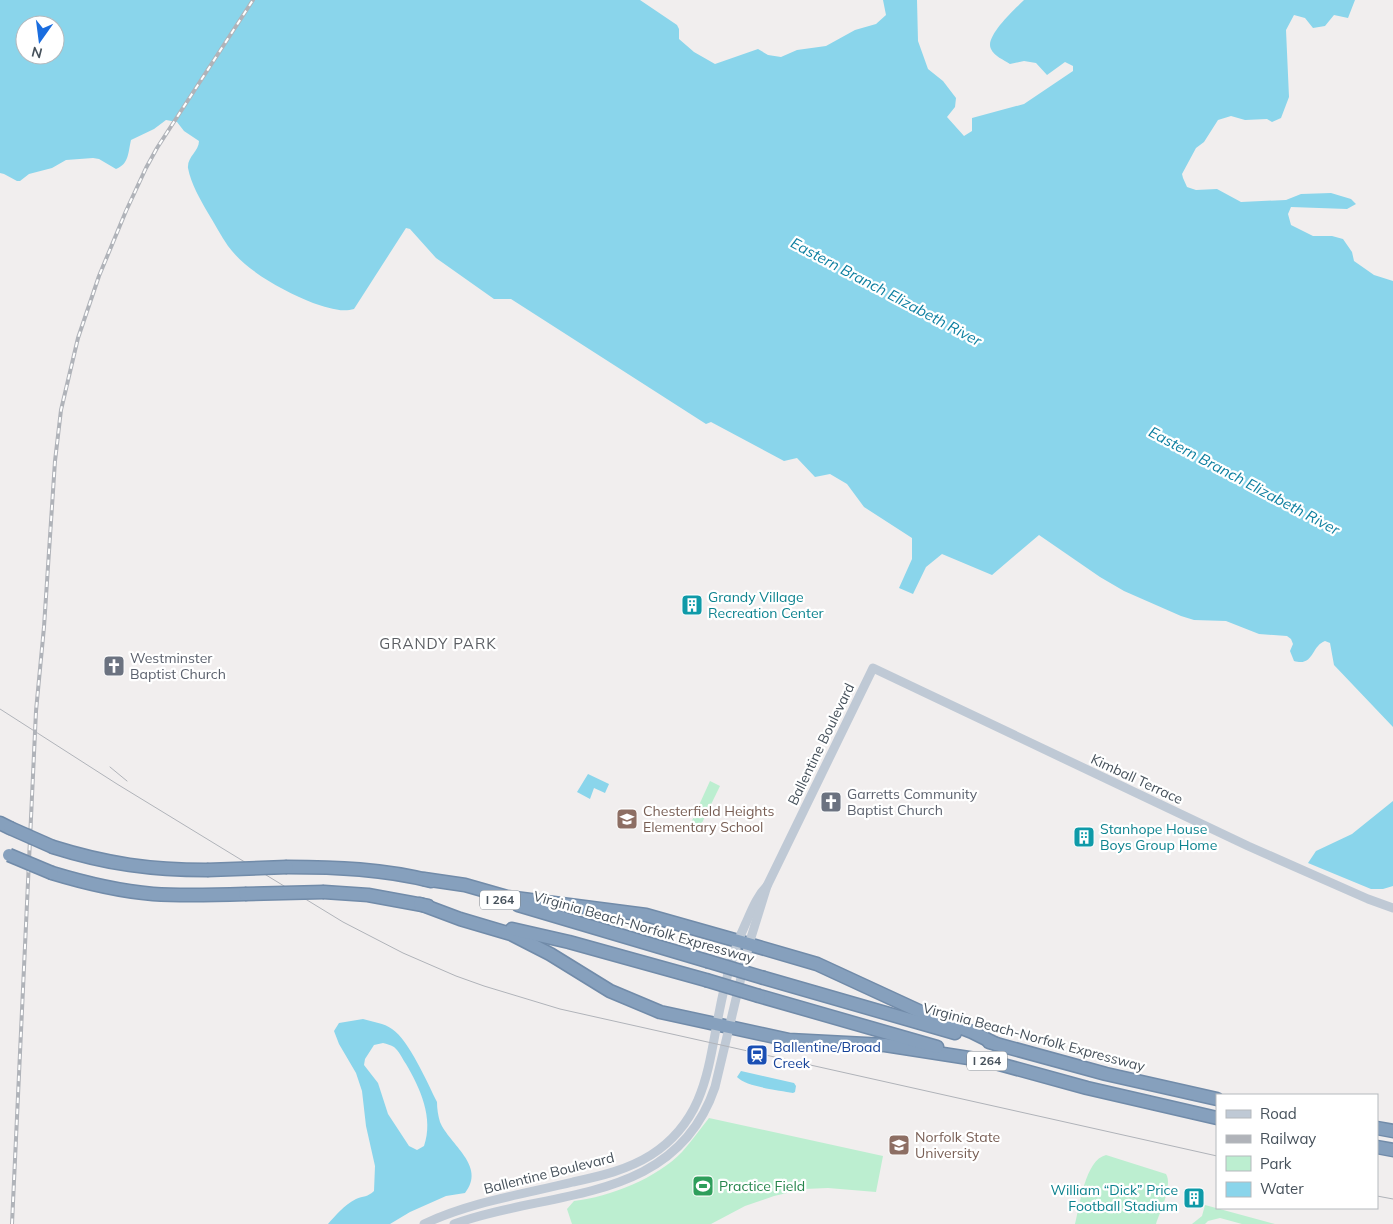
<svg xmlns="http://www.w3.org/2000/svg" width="1393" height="1224" viewBox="0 0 1393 1224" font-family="Mulish,sans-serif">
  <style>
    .green { fill: #bceed0 }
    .water { fill: #8ad5eb; fill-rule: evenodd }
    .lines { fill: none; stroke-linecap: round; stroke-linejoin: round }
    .highway-casing { stroke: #718ba9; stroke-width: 15 }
    .secondary { stroke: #bfc9d5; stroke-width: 9 }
    .highway { stroke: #86a0bd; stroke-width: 12 }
    .tram { stroke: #b0b3b9; stroke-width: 1 }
    .rail-casing { stroke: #b0b3b9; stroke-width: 4 }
    .rail { stroke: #fff; stroke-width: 2; stroke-dasharray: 5.5; stroke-linecap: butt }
    .highway-bridge-casing { stroke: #718ba9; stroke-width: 15; stroke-linecap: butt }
    .highway-bridge { stroke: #86a0bd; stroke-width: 12 }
    .labels { text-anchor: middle; stroke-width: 4.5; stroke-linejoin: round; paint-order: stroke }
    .shield { fill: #fff; stroke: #7e858c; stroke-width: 1 }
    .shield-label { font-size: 12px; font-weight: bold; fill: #46515b }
    .culture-label { font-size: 14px; fill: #0d838f; stroke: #fff; text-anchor: start }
    .worship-label { font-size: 14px; fill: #5b616d; stroke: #fff; text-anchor: start }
    .street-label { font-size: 14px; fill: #46515b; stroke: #fff }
    .education-label { font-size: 14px; fill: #785e54; stroke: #fff; text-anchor: start }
    .transit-label { font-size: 14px; fill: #164399; stroke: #fff; text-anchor: start }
    .leisure-label { font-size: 14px; fill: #27864d; stroke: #fff; text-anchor: start }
    .water-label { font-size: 15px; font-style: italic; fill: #0d7fa0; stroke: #fff }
    .neighbourhood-label { font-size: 15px; letter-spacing: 1px; fill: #5b5e63; stroke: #fff }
  </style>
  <rect width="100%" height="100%" fill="#f1eeee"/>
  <!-- green -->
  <g class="green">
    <path d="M710 781 720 786 699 829 690 825Z"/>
    <path d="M709 1118 883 1156 876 1192 828 1188 804 1189 774 1196 745 1206 711 1224H572L567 1209 574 1201C610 1197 657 1178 682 1152 692 1141 700 1129 709 1118Z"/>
    <path d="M1106 1155 1166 1174C1173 1185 1160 1212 1156 1224H1075C1080 1205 1085 1160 1106 1155Z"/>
    <path d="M1205 1205 1275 1224H1242L1220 1218 1208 1221 1205 1224H1192L1202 1216Z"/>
  </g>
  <!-- water -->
  <g class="water">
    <path d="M0 0H640L677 25 679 29V39L694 52 715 64 758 49 768 55 781 57 797 50 826 46 855 30 876 24 886 15 883 0H917L918 41 928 69 943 81 956 98 955 107 947 117 964 136 972 131V118L1024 104 1073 71V66L1065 62 1047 75 1036 63 1024 61 1010 64C1004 60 994 56 991 49 984 37 1016 8 1024 0H1355L1348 18 1334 15 1325 26 1313 28 1305 18 1294 15 1286 30 1289 97 1281 118 1272 122 1267 119 1245 120 1231 116 1218 120 1204 142 1196 148 1182 174 1183 178 1187 187 1196 190 1217 189 1241 202 1286 200 1301 194 1331 193 1351 199 1356 204 1347 209 1291 207 1288 214 1291 225 1313 236H1332L1343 239 1352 252 1354 261 1374 275 1393 281V727L1334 665 1330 643 1325 641C1311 646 1314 667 1294 661L1290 651 1293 644 1291 639 1287 636 1259 634 1226 621 1194 620 1181 616 1124 591 1100 577 1039 535 992 575 942 554 926 567 913 594 899 588 912 559V538L864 507 847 484 830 474 815 477 797 458 784 461 711 422 706 424 511 299H494L436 258 410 229 406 228 354 309C341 313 326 307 313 303 284 291 247 272 228 246 221 236 215 224 208 213 200 199 191 184 188 168 187 157 199 151 199 141L184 131 177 122 166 120 154 129 131 140C128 153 129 164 116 169L99 159 93 158 66 160 52 168 29 174 20 181H17L4 174 0 173ZM25 25H55V55H25Z"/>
    <path d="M588 774 609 784 605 793 594 788 590 799 577 792Z"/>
    <path d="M1393 801V886L1383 889H1371L1308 863 1316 851 1352 834Z"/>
    <path d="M363 1019C373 1022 384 1023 392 1029 409 1040 428 1084 437 1102 437 1109 438 1115 440 1122 449 1144 487 1166 465 1193L446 1196 410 1212 390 1224H328C336 1215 344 1205 356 1199 363 1196 368 1197 374 1191L375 1166 366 1126 362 1091 356 1073 339 1044 334 1031 339 1023ZM383 1043C387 1044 391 1045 394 1047 399 1051 402 1058 406 1064 420 1088 434 1118 424 1146L417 1150 409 1146 388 1114 378 1083 364 1065 365 1059 374 1045Z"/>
    <path d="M741 1071 794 1083 796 1086 795 1092 793 1093C779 1090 746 1087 737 1077Z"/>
  </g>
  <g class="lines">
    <!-- highway casing -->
    <g class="highway-casing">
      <g id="highway">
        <path d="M0 823 10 828"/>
        <path d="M53 847C107 864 151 870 207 870"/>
        <path d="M287 867C336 867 384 869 431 881"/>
        <path d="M52 873C85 883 118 891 153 894 183 896 214 895 245 894"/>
        <path d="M424 879 465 885 507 897 646 915 738 941 817 964 921 1012 972 1032 996 1044"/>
        <path d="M324 892 368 895 428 906"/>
        <path d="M420 904 460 919 511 934 550 954 610 991 660 1012 789 1040 885 1045 988 1061"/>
        <path d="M518 905 707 961"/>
        <path d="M512 929 569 942 706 980"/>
        <path d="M764 978 955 1033"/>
        <path d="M759 996 937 1047"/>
        <path d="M989 1042 1106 1074 1217 1099"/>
        <path d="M981 1059 1087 1088 1217 1118"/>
        <path d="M1377 1128 1393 1131"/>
        <path d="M1377 1147 1393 1150"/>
      </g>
    </g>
    <!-- secondary -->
    <g class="secondary">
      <path d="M424 1224C470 1202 524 1194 573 1182 601 1176 627 1170 651 1155 705 1120 708 1069 719 1013 725 982 732 953 745 925 751 912 756 897 767 886"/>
      <path d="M454 1224C550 1189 675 1205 715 1087L749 944 767 886 873 668 1248 846 1368 899 1393 908"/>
    </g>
    <!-- highway -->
    <use href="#highway" class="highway"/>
    <!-- tram -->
    <g class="tram">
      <path d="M0 709 117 784 343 922 403 953 456 976 484 986 560 1009 1217 1156"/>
      <path d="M110 767 127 781"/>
      <path d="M1377 1196 1393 1199"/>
    </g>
    <!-- rail casing -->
    <g class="rail-casing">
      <path id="rail" d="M12 1224 36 711 44 627 55 461 61 410 78 338 99 276 126 211 146 168 157 148 253 0"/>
    </g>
    <!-- rail -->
    <use href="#rail" class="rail"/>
    <!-- highway-bridge casing -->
    <g class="highway-bridge-casing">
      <g id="highway-bridge">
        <path d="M10 828 53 847"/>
        <path d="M9 855 52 873"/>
        <path d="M207 870 287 867"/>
        <path d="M245 894 324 892"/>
        <path d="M707 961 764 978"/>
        <path d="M706 980 759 996"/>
      </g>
    </g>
    <!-- highway-bridge -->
    <use href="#highway-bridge" class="highway-bridge"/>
  </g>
  <!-- icons -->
  <defs>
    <g id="building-square" transform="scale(1.125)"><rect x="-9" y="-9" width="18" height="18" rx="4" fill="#0f9aa8" stroke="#fff"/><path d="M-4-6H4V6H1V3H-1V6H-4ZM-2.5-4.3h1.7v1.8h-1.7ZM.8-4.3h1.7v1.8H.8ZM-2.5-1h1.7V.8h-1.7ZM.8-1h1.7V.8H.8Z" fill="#fff"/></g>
    <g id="church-square" transform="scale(1.125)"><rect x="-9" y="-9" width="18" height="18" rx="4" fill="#6b7280" stroke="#fff"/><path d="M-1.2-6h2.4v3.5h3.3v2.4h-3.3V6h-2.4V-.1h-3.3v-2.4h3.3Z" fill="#fff"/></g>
    <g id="school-square" transform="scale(1.125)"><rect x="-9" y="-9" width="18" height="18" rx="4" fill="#8d6e63" stroke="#fff"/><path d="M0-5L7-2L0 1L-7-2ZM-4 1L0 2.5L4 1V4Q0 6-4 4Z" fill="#fff"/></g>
    <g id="station-square" transform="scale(1.125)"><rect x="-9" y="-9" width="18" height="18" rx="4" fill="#1a4fb4" stroke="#fff"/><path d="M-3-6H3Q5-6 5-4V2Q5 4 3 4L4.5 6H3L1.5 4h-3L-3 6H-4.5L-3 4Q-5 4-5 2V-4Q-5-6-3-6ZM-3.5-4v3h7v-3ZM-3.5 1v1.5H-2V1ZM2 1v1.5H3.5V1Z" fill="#fff"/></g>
    <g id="university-square" transform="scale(1.125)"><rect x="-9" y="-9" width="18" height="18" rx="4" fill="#8d6e63" stroke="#fff"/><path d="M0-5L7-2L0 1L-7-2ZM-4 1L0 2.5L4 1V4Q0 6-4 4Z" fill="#fff"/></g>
    <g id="stadium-square" transform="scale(1.125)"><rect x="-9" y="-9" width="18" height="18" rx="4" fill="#2e9e5b" stroke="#fff"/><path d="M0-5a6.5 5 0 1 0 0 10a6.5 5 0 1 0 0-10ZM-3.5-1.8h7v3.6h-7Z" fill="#fff"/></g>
  </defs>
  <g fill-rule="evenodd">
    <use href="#building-square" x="692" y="605"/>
    <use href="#church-square" x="114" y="666"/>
    <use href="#church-square" x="831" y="802"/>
    <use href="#school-square" x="627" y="819"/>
    <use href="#building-square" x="1084" y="837"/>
    <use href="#station-square" x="757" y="1055"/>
    <use href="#university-square" x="899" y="1145"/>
    <use href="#stadium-square" x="703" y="1186"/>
    <use href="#building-square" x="1194" y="1198"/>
  </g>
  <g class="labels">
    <!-- shield labels -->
    <g class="shield">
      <rect x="480" y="890.5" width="40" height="19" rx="4"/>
      <rect x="967" y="1051.5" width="40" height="19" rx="4"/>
    </g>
    <g class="shield-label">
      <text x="500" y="904">I 264</text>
      <text x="987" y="1065">I 264</text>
    </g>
    <!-- culture labels -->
    <g class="culture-label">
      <text x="708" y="602">Grandy Village<tspan x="708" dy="16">Recreation Center</tspan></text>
      <text x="1100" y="834">Stanhope House<tspan x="1100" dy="16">Boys Group Home</tspan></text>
      <text x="1178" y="1195" text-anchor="end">William “Dick” Price<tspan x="1178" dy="16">Football Stadium</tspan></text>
    </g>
    <!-- worship labels -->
    <g class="worship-label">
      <text x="130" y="663">Westminster<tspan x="130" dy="16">Baptist Church</tspan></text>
      <text x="847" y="799">Garretts Community<tspan x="847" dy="16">Baptist Church</tspan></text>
    </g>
    <!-- street labels -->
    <g class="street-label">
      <text transform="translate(821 744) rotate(-64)" y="5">Ballentine Boulevard</text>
      <text transform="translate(1137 779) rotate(25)" y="5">Kimball Terrace</text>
      <text transform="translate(644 927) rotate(16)" y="5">Virginia Beach-Norfolk Expressway</text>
      <text transform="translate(1034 1037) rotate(15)" y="5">Virginia Beach-Norfolk Expressway</text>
      <text transform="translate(549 1173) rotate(-14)" y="5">Ballentine Boulevard</text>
    </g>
    <!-- education labels -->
    <g class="education-label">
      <text x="643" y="816">Chesterfield Heights<tspan x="643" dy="16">Elementary School</tspan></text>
      <text x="915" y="1142">Norfolk State<tspan x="915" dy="16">University</tspan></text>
    </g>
    <!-- transit labels -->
    <g class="transit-label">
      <text x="773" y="1052">Ballentine/Broad<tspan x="773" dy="16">Creek</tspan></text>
    </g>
    <!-- leisure labels -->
    <g class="leisure-label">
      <text x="719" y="1191">Practice Field</text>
    </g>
    <!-- water labels -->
    <g class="water-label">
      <text transform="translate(886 292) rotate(28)" y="5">Eastern Branch Elizabeth River</text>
      <text transform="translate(1244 481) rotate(28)" y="5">Eastern Branch Elizabeth River</text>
    </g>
    <!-- neighbourhood labels -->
    <g class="neighbourhood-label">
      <text x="438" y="649">GRANDY PARK</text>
    </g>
  </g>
  <!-- legend -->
  <rect x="1216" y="1094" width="162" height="115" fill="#ffffff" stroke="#b5b9bd"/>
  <rect x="1226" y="1110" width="25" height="8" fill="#bfc9d5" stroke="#b5b9bd"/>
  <text x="1260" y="1119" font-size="15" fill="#46515b">Road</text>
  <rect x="1226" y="1135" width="25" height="8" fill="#b0b3b9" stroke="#b5b9bd"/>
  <text x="1260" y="1144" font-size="15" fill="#46515b">Railway</text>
  <rect x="1226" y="1156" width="25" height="15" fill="#bceed0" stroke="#b5b9bd"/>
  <text x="1260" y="1169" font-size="15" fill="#46515b">Park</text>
  <rect x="1226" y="1182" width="25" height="15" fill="#8ad5eb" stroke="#b5b9bd"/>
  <text x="1260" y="1194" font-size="15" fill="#46515b">Water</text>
  <!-- north arrow -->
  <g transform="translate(40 40) rotate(194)"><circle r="24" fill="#ffffff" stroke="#b5b9bd"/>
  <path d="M0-4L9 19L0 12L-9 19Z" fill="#1a6ddf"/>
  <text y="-8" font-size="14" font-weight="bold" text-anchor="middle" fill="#46515b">N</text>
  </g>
</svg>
